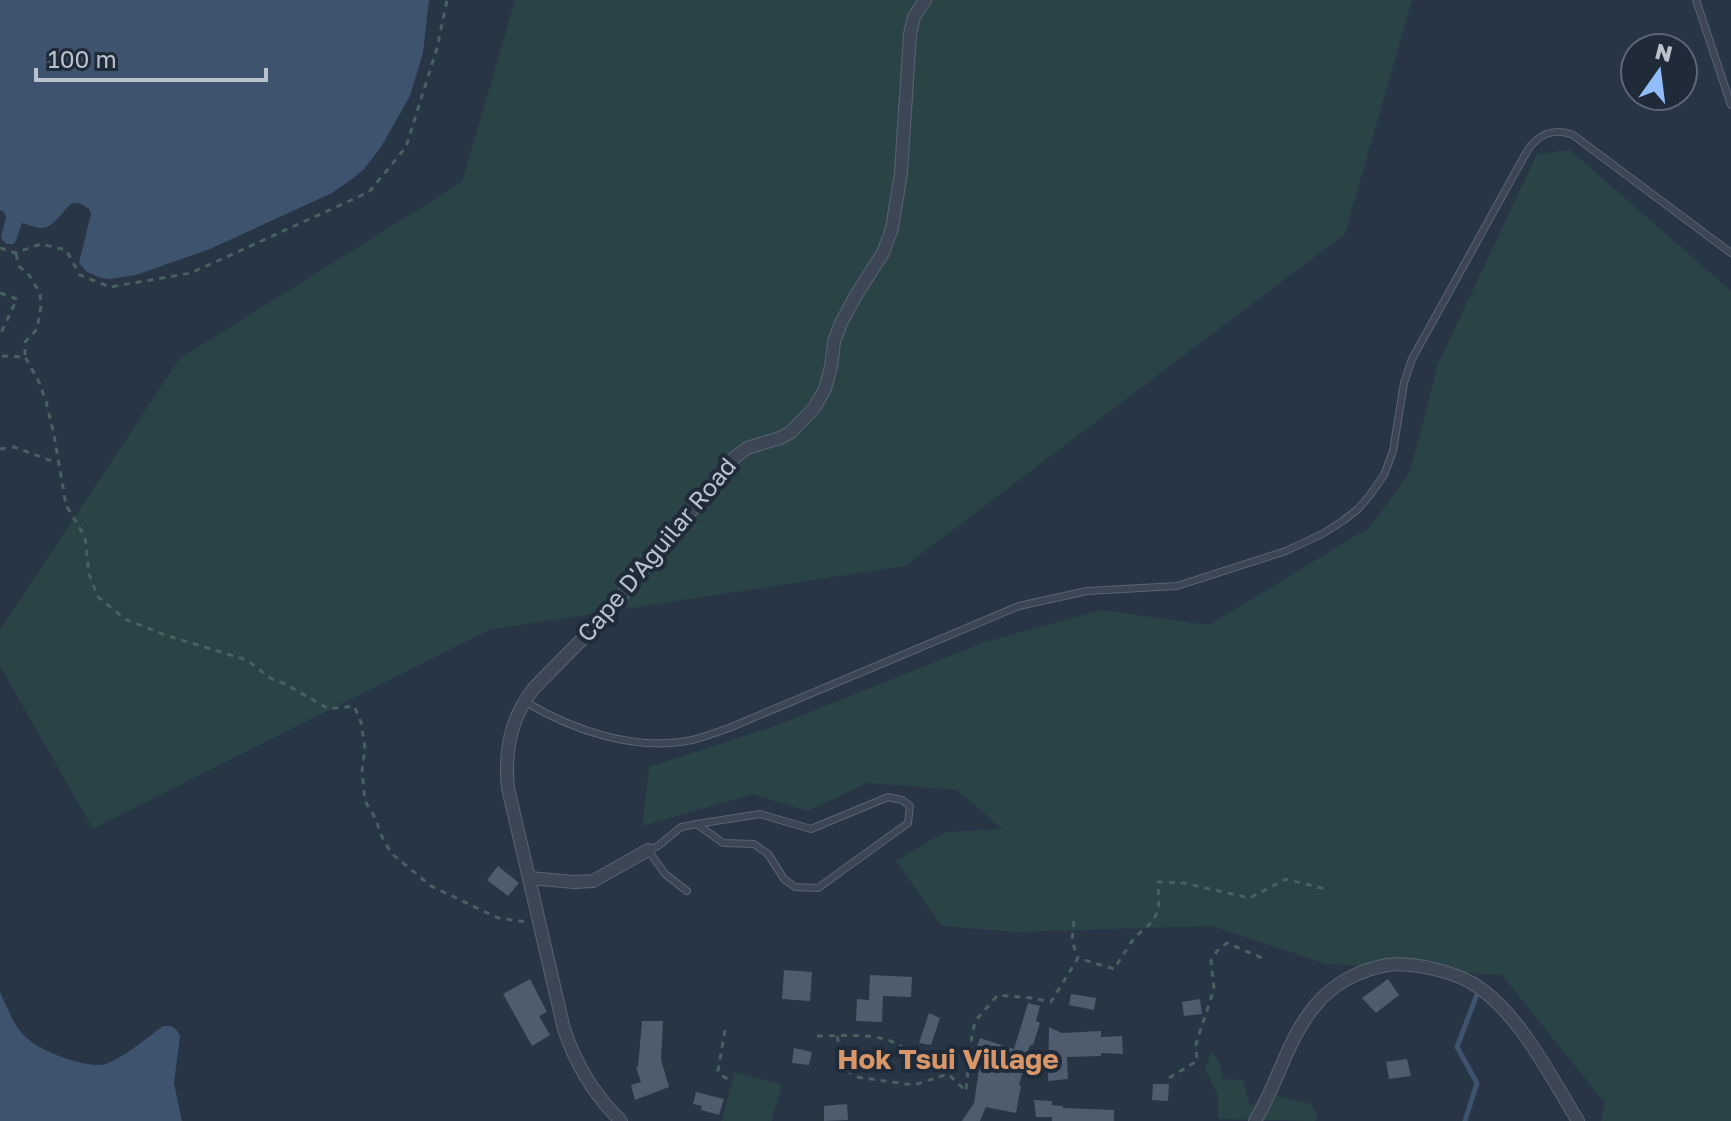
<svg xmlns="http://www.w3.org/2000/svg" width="1731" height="1121" viewBox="0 0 1731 1121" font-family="'Golos Text',sans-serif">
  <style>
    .green { fill: #294346 }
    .water { fill: #3d536e }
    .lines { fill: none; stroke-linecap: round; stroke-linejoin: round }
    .stream { stroke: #3d536e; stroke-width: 5 }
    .building { fill: #4e5c6e }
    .lane-casing { stroke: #5a6471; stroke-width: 8 }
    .street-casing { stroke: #5a6471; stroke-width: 14 }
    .path { stroke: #486061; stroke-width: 3; stroke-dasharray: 6 6; stroke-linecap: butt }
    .lane { stroke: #3c4654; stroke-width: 6 }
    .street { stroke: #3c4654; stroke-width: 12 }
    .labels { text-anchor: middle; stroke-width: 8; stroke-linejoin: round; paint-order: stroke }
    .street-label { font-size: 24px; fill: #b9c2cd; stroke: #202b3a }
    .quarter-label { font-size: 28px; font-weight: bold; fill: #d99668; stroke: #202b3a }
  </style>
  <rect width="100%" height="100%" fill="#273545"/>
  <!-- green -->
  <g class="green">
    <path d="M515 0H1412L1345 234 905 566 489 630 93 829 0 666V630L179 359 462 182Z"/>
    <path d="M1570 150 1731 291V1121H1601L1605 1103 1502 975 1326 964 1212 926 1015 932 942 926 896 861 945 832 1002 829 957 790 867 783 808 811 753 794 642 826 649 767 778 725 985 642 1101 610 1209 625 1370 527 1410 472 1438 364 1537 154Z"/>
    <path d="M1212 1051 1220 1063 1223 1079 1243 1080 1250 1106 1270 1094 1311 1104 1319 1118 1315 1121 1218 1119V1095L1205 1069Z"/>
    <path d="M735 1072 782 1085 772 1121H721Z"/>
  </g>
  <!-- water -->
  <g class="water">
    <path d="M0 0H429L423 53 410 96 381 147 364 169 352 179 332 193 210 249 136 275 110 279 101 278 87 272 79 263 91 214 89 209C83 205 78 201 71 204 62 211 54 228 41 228 35 228 28 224 22 223L16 241 13 244H6L1 238 6 217 4 212 0 210Z"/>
    <path d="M0 992C8 1009 14 1028 29 1040 43 1052 88 1069 105 1064 122 1059 148 1037 163 1026 171 1025 177 1028 180 1036L174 1083 182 1121H0Z"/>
  </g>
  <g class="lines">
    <!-- stream -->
    <path class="stream" d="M1465 1121 1477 1083 1457 1047 1479 989"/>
  </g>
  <!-- building -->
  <g class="building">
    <path d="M498 866 519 883 508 896 487 880Z"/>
    <path d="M784 970 812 972 810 1001 782 999Z"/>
    <path d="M870 975 912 977 911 997 883 996 882 1022 856 1021 857 999 869 1000Z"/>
    <path d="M530 979 547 1012 539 1016 550 1035 532 1046 503 994Z"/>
    <path d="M1388 979 1399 995 1376 1013 1362 998Z"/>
    <path d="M1071 994 1096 998 1094 1010 1069 1005Z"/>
    <path d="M1200 999 1202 1014 1184 1016 1182 1002Z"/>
    <path d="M1028 1003 1040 1006 1036 1021 1040 1023 1033 1045H1030L1019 1085 1021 1086 1016 1113 986 1107 980 1121H962L974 1103 981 1057 974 1055 980 1038 1014 1049Z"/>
    <path d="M929 1013 940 1018 931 1045 919 1043Z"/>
    <path d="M642 1021H663L661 1060 669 1087 635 1100 631 1085 641 1082 636 1067H638Z"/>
    <path d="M1049 1027 1062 1033 1101 1031V1037L1122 1036 1123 1054 1101 1053V1056L1067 1057 1068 1079 1048 1081Z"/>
    <path d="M794 1048 812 1052 809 1065 792 1063Z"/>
    <path d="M1407 1059 1411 1076 1389 1079 1386 1062Z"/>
    <path d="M1153 1084H1169L1168 1101 1152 1100Z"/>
    <path d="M696 1092 724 1099 719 1115 701 1110 702 1106 693 1104Z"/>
    <path d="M1034 1100 1052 1101V1105L1063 1106V1108L1114 1110V1121H1052V1117H1036Z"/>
    <path d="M847 1104 848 1120 824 1121V1106Z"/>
  </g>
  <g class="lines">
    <!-- lane casing -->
    <g class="lane-casing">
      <g id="lane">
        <path d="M1696 0 1731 105"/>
        <path d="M524 701C572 730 635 752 692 740 705 737 717 732 729 728L1019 606 1087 591 1177 586 1286 551 1324 533 1344 520 1358 509 1370 495 1384 475 1393 451 1404 383 1412 359 1526 153C1537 135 1553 127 1573 135L1731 253"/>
        <path d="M687 891 665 874 648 850 658 846 681 827 697 824 760 814 811 829 888 797 902 800 910 806 908 823 818 888 795 887 784 879 768 854 754 844 723 843 697 824"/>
      </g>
    </g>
    <!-- street casing -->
    <g class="street-casing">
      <g id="street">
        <path d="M529 878 574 882 593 881 648 850"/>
        <path d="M621 1121C594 1095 576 1065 564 1029L508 788C504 751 511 717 534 688L606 615 733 459 747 448 780 438 791 432 814 408 825 389 831 367 834 342 841 323 856 295 883 253 892 228 901 173 910 34 914 17 925 0"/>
        <path d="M1255 1121C1277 1085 1287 1040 1314 1007 1332 984 1359 970 1387 965 1402 963 1415 965 1430 968 1443 971 1458 975 1470 982 1516 1007 1551 1077 1578 1121"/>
      </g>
    </g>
    <!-- path -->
    <g class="path">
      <path d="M0 248 15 253 41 244 66 250 80 275 110 287 191 273 369 192 406 147 437 48 447 0"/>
      <path d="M16 254 19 266 29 275 40 293 41 306 37 329 25 342V357"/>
      <path d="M0 293 17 299 0 335"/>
      <path d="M2 356 25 357 39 382 46 401 54 435 66 505 85 537 89 574 98 597 125 619 165 635 247 660 270 678 285 684 329 709 354 706 361 722 365 749 362 771 365 801 377 821 379 831 391 853 431 886 498 918 527 922"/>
      <path d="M0 449 14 447 57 463"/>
      <path d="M1074 921 1072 941 1078 958"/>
      <path d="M725 1030 718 1071 721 1075 732 1082"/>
      <path d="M817 1036C840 1036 865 1033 887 1040 900 1043 908 1053 920 1059 932 1066 934 1061 947 1074"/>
      <path d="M837 1036 845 1068 856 1077 914 1085 948 1074 966 1091 970 1047 975 1021 998 995 1032 998 1051 1002 1078 958 1114 969 1134 938 1152 922 1159 909 1158 882 1184 883 1250 898 1286 879 1325 889"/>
      <path d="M1169 1078 1197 1061 1196 1044 1214 989 1211 961 1217 951 1227 943 1262 958"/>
    </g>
    <!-- lane -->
    <use href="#lane" class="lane"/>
    <!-- street -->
    <use href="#street" class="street"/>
  </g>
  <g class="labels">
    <!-- street labels -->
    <g class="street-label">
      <text transform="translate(657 550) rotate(-50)" y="8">Cape D'Aguilar Road</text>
    </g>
    <!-- quarter labels -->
    <g class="quarter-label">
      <text x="948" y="1069">Hok Tsui Village</text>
    </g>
  </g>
  <!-- north arrow -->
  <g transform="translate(1659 72) rotate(14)"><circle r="38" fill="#202b3a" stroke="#5d6775" stroke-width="2"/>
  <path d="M0-6L14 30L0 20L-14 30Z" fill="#91bdfb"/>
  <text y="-12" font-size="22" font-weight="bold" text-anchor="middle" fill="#b9c2cd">N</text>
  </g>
  <!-- scale -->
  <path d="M36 68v12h230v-12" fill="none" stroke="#b9c2cd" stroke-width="4"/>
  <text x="48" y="68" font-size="24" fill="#b9c2cd" stroke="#202b3a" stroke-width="6" paint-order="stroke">100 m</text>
</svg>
